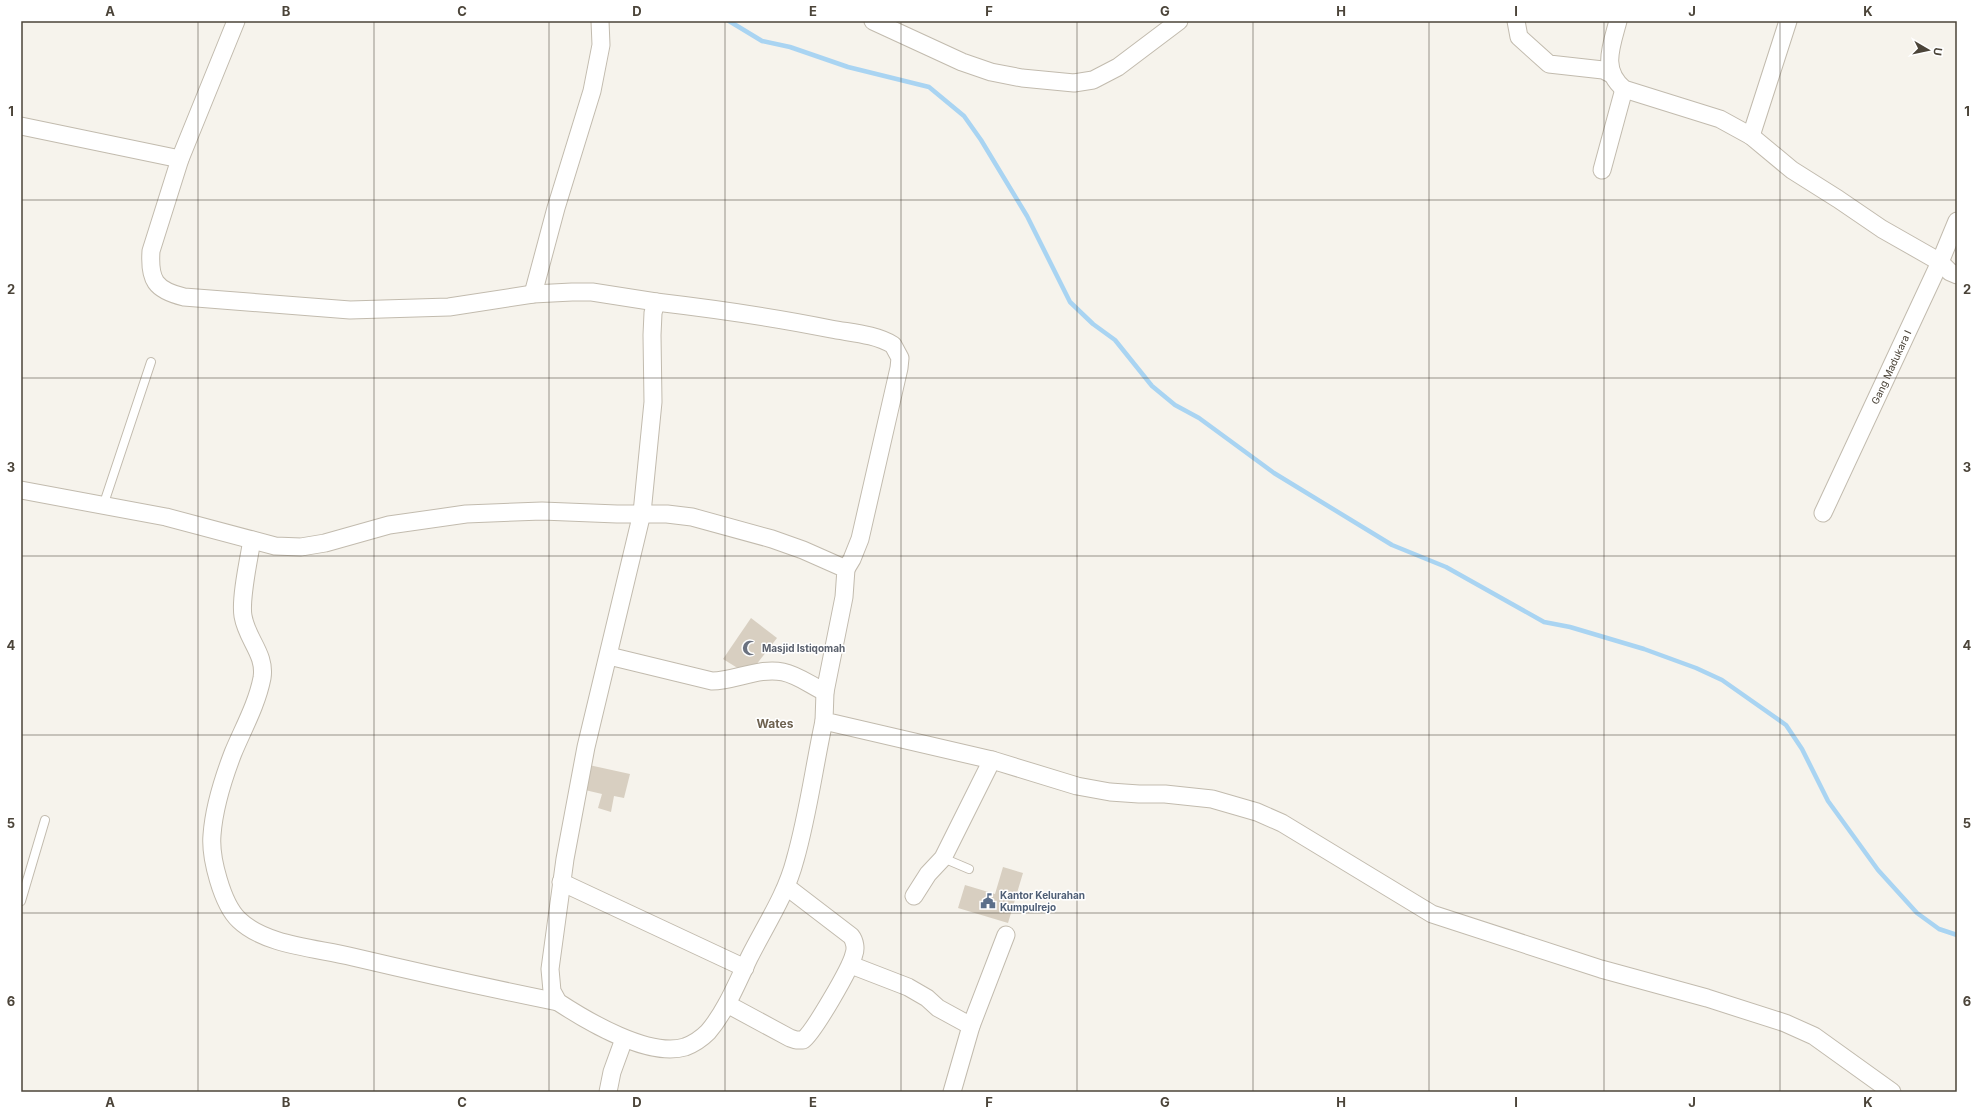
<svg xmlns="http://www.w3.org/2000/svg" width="1978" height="1113" viewBox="0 0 1978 1113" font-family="Inter,sans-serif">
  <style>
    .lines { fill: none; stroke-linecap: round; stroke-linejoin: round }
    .stream { stroke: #a9d4f2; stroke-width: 4.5 }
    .building { fill: #d8cfc1 }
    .service-casing { stroke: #c2bbae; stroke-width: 10 }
    .minor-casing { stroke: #c2bbae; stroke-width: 19 }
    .service { stroke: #fff; stroke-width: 8 }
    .minor { stroke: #fff; stroke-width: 17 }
    .grid { fill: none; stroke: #4b4439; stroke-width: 1; stroke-opacity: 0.55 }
    .labels { text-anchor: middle; stroke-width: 3; stroke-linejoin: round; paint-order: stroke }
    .street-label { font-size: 10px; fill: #4b4439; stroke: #fff }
    .worship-label { font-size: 10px; font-weight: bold; fill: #5b616d; stroke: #fff; text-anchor: start }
    .service-label { font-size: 10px; font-weight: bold; fill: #4e5e75; stroke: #fff; text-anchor: start }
    .quarter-label { font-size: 12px; font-weight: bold; fill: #6e6250; stroke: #fff }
    .neatline { fill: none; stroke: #4b4439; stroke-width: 1.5 }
    .grid-label { font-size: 13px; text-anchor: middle; font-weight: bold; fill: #4b4439 }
  </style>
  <rect width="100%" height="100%" fill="#f6f3ec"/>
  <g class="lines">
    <!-- stream -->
    <path class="stream" d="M729 21 762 41 790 47 848 67 929 87 964 116 981 140 1027 216 1070 302 1093 324 1115 340 1152 386 1175 405 1199 418 1274 473 1392 545 1446 567 1544 622 1570 627 1644 649 1696 668 1722 680 1786 725 1802 749 1828 801 1878 870 1917 913 1939 929 1957 935"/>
  </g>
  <!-- building -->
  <g class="building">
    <path d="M751 618 777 638 752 670 744 672 723 659Z"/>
    <path d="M589 765 630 774 624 798 614 796 611 812 598 808 602 794 585 790Z"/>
    <path d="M1003 867 1023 873 1008 923 958 908 965 885 995 894Z"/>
  </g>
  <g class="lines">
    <!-- service casing -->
    <g class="service-casing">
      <g id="service">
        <path d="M103 506 151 362"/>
        <path d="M943 858 969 869"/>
        <path d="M21 901 45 820"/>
      </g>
    </g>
    <!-- minor casing -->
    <g class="minor-casing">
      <g id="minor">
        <path d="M236 21 180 159 151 251C149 280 155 290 184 297L350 310 449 307 533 294 572 292H592L656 302"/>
        <path d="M873 21 962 62 991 72 1022 78 1074 83 1093 80 1118 67 1179 21"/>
        <path d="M1516 21 1519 37 1549 64 1603 70 1611 74"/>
        <path d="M1618 21C1611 47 1601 70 1624 89L1720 119 1751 136 1792 170 1838 199 1882 229 1940 262 1950 272 1957 275"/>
        <path d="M21 126 180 159"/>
        <path d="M1751 136 1788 21"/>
        <path d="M1602 170 1624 89"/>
        <path d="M533 294 556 208 592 91 601 45 600 21"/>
        <path d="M21 490 166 517 275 546 301 547 325 543 389 525 466 514 542 511 617 514H667L692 517 772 539 803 550 846 569 844 597 825 692 824 721 992 760 1077 786 1110 792 1139 794H1165L1212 799 1257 812 1282 823 1432 914 1601 969 1707 998 1785 1023 1814 1036 1892 1092"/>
        <path id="s1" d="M1823 513 1940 262 1957 221"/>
        <path d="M252 540C249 558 240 599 243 616 247 640 266 654 262 678 257 704 243 729 233 753 223 779 214 807 212 835 210 857 222 904 239 920 266 946 318 948 353 957 421 973 489 988 558 1002"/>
        <path d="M609 656 712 681C735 681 759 667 783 672 798 675 812 686 825 692"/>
        <path d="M824 721C814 767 808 815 795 860 786 895 765 926 749 958 737 983 726 1011 708 1032 702 1038 693 1044 685 1047 649 1058 587 1021 558 1002L552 991 550 969 565 859 586 747 642 513 653 402 652 335 653 313 656 302C715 309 773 317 831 329 852 333 875 334 893 345L900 358 899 368 860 539 852 559 846 569"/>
        <path d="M561 882 745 968"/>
        <path d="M914 896 928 874 943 858 992 760"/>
        <path d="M851 965 908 987 927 998 938 1008 971 1026"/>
        <path d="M727 1004 790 1038 796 1040H803C813 1033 851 968 854 954 856 949 855 941 851 936L787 887"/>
        <path d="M608 1092 612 1072 624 1039"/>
        <path d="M952 1092 971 1026 1006 935"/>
      </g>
    </g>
    <!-- service -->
    <use href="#service" class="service"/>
    <!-- minor -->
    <use href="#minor" class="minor"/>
  </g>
  <!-- grid -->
  <path class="grid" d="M198 21V1092M374 21V1092M549 21V1092M725 21V1092M901 21V1092M1077 21V1092M1253 21V1092M1429 21V1092M1604 21V1092M1780 21V1092M21 200H1957M21 378H1957M21 556H1957M21 735H1957M21 913H1957"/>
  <!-- icons -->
  <defs>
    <g id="mosque-bare" transform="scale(1.2)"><path d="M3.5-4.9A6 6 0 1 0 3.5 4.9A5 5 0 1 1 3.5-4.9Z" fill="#6b7280" stroke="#fff" stroke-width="2.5" paint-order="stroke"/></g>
    <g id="civic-bare" transform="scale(1.2)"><path d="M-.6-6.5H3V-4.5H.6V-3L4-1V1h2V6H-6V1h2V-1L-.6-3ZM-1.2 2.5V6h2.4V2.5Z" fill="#5c6f8a" stroke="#fff" stroke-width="2.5" paint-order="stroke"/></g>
  </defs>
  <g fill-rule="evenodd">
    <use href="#mosque-bare" x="750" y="648"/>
    <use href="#civic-bare" x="988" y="901"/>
  </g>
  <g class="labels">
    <!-- street labels -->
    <g class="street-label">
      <text dy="4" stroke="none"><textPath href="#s1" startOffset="161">Gang Madukara I</textPath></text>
    </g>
    <!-- worship labels -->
    <g class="worship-label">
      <text x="762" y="652">Masjid Istiqomah</text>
    </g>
    <!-- service labels -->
    <g class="service-label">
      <text x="1000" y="899">Kantor Kelurahan<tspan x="1000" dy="12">Kumpulrejo</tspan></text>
    </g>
    <!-- quarter labels -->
    <g class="quarter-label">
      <text x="775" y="728">Wates</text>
    </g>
  </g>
  <!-- border -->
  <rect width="1978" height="1113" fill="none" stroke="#ffffff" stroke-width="44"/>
  <!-- north arrow -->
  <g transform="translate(1928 50) rotate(99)" stroke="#ffffff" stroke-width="3" paint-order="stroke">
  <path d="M0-3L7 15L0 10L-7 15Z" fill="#4b4439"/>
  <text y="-6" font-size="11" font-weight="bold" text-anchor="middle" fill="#4b4439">U</text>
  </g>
  <rect x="22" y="22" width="1934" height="1069" class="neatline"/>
  <g class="grid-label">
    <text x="110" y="16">A</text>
    <text x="286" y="16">B</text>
    <text x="462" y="16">C</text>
    <text x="637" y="16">D</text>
    <text x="813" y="16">E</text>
    <text x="989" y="16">F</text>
    <text x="1165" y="16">G</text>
    <text x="1341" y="16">H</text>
    <text x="1516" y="16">I</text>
    <text x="1692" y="16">J</text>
    <text x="1868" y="16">K</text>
    <text x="11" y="116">1</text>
    <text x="1967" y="116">1</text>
    <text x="11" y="294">2</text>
    <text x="1967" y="294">2</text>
    <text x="11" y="472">3</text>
    <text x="1967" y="472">3</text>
    <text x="11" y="650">4</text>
    <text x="1967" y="650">4</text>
    <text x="11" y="828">5</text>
    <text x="1967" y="828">5</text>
    <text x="11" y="1006">6</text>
    <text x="1967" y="1006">6</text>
    <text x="110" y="1107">A</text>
    <text x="286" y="1107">B</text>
    <text x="462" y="1107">C</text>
    <text x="637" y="1107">D</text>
    <text x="813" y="1107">E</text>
    <text x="989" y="1107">F</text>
    <text x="1165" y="1107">G</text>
    <text x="1341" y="1107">H</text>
    <text x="1516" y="1107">I</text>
    <text x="1692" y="1107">J</text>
    <text x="1868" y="1107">K</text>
  </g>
</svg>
